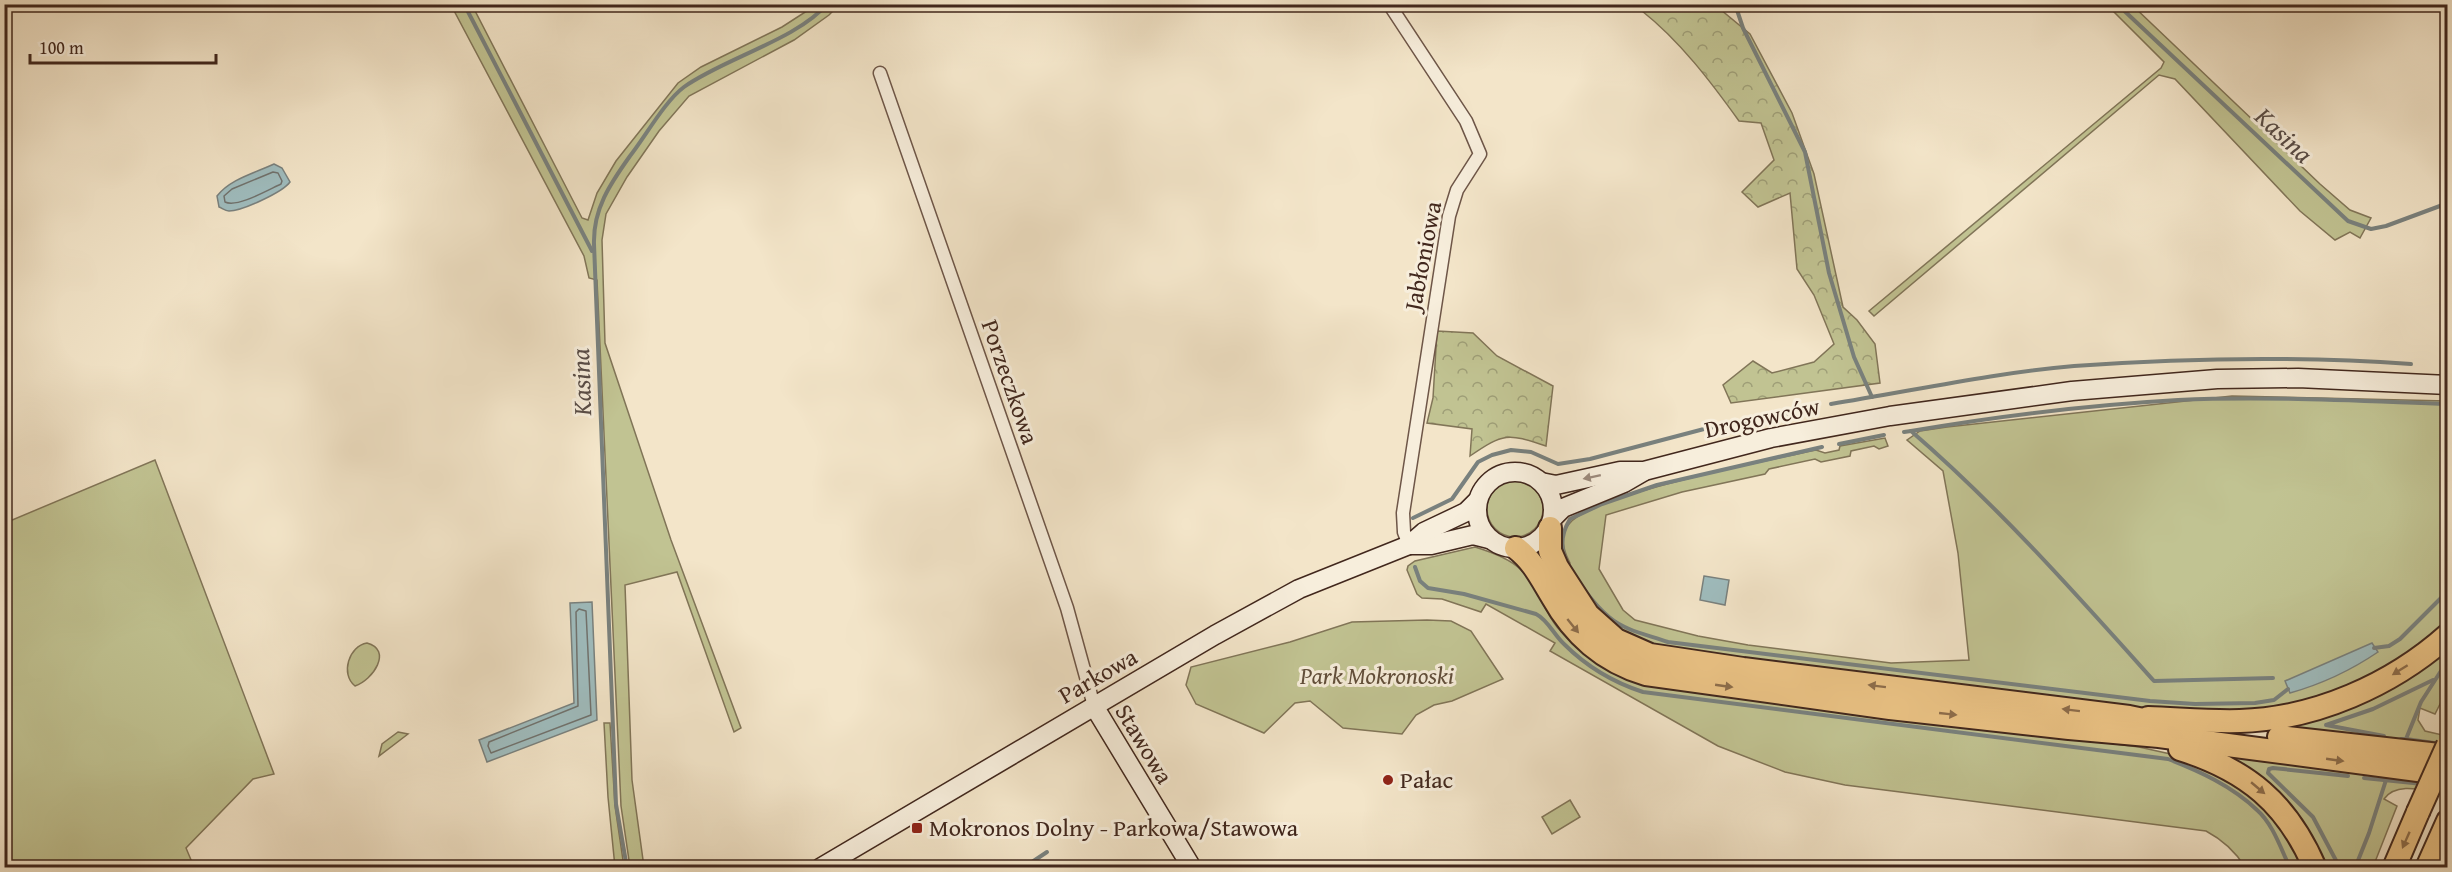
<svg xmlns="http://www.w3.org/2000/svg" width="2452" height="872" viewBox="0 0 2452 872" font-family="'Gentium Book Plus',serif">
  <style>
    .green { fill: #c1c392; stroke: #817558; stroke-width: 1.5 }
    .forest { fill: url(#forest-crowns); stroke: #817558; stroke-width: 1.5 }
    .water { fill: #9fbdbf; stroke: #79817e; stroke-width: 1.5 }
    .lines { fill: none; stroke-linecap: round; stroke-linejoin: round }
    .shore { stroke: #70726e; stroke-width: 1.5 }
    .stream { stroke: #79817e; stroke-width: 4 }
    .street-casing { stroke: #6e5648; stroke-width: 15 }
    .secondary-casing { stroke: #41271d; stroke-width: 21 }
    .highway-casing { stroke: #41271d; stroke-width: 26 }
    .street { stroke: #f7eedc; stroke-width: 12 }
    .secondary { stroke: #f7eedc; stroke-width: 18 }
    .highway { stroke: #eac284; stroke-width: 22 }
    .highway-bridge-casing { stroke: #41271d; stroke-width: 26; stroke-linecap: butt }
    .highway-bridge { stroke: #eac284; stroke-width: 22 }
    .oneway { fill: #9c8a7c }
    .oneway2 { fill: #8d6d4b }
    .poi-dot { fill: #8f2418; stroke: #f7eedc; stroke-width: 2 }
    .labels { text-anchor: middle; stroke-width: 6; stroke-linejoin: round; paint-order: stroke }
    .street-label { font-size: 24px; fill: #41271d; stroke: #f7eedc }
    .park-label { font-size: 24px; font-style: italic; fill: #614e3a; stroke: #f7eedc }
    .poi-label { font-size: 24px; fill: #41271d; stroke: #f7eedc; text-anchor: start }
    .water-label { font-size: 26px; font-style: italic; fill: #584c46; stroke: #f7eedc }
  </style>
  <defs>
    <pattern id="forest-crowns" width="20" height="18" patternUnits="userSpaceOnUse" patternTransform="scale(1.5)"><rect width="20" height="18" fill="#c1c392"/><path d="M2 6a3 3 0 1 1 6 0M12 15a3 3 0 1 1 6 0" fill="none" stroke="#9e9e77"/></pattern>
  </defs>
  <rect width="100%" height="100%" fill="#f3e5c9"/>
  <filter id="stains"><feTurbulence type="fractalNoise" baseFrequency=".00333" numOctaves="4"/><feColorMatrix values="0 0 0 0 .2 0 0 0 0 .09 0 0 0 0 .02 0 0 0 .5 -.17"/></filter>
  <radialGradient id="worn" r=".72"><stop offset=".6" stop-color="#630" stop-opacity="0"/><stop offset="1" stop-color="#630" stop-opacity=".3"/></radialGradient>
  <!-- green -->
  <g class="green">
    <path d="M451 5H472L582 218 588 220 597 193 616 161 678 83 701 67 782 27 816 5H839L829 15 794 40 689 96 659 131 627 177 606 214 602 240 605 343 671 540 741 728 734 732 677 572 625 585 632 780 644 867H630L621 806 597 280 589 278 584 256Z"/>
    <path d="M2107 5H2132L2320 184 2350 210 2371 218 2360 238 2350 232 2335 240 2300 211 2175 79 2159 75 1874 316 1869 311 2161 68 2164 62Z"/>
    <path d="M2232 396 2447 401V625L2402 661 2306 704 2192 715 1654 648 1604 620 1565 567 1570 563C1564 552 1559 536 1569 524 1592 494 1771 460 1816 450L1825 453 1839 450 1840 446 1885 438 1888 446 1879 449 1874 446 1851 451 1850 456 1821 462 1815 459 1769 469 1765 474 1682 492 1606 515 1599 569 1623 610 1635 620 1698 636 1748 645 1891 663 1969 660 1958 553 1943 471 1907 440 1920 431 1947 427Z"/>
    <path d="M155 460 274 774 253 779 186 848 194 867H5V523Z"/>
    <circle cx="1515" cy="509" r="28"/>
    <path d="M1475 547C1488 551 1510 559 1520 569 1536 584 1543 609 1557 627 1582 657 1612 673 1648 685L2139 747 2184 757 2259 798 2308 867H2245C2235 851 2223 840 2206 831L1845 785 1785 772 1718 746 1550 651 1555 643 1486 604 1481 612 1442 599 1422 598 1417 594 1407 570 1408 566 1415 561Z"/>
    <path d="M1427 620 1451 621 1471 631 1503 679 1452 701 1434 705 1416 715 1402 734 1343 728 1310 701 1295 703 1264 733 1196 704 1186 685 1191 667 1290 642 1352 622Z"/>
    <path d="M2447 642V690L2435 714 2420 708 2418 720 2425 731 2447 736V748L2258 724 2284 721Z"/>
    <path d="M367 643C393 650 373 680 355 686 340 674 349 646 367 643Z"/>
    <path d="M604 723H610L615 806 624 867H615L608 797Z"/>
    <path d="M398 732 408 734 379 756 382 744Z"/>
    <path d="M2220 755 2447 785V794C2428 792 2397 780 2384 799L2397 806 2373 867H2323Z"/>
    <path d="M1570 800 1580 817 1552 834 1542 817Z"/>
  </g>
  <!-- forest -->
  <g class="forest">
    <path d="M1654 5H1715L1750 34 1792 113 1814 174 1843 307 1857 320 1875 344 1880 383 1731 403 1723 385 1753 361 1772 373 1814 362 1834 344 1814 295 1797 269 1790 193 1758 207 1742 192 1774 160 1761 123 1739 121C1711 82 1680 41 1642 11Z"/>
    <path d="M1437 331 1473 333 1497 356 1553 386 1546 446C1507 433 1504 433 1470 456L1472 429 1427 423 1433 398Z"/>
  </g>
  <!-- water -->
  <g class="water">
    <path d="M274 164 282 168 290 182C283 192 242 211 229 211 225 211 222 208 219 207L217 196C230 179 255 173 274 164Z"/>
    <path d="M1704 576 1729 580 1725 605 1700 600Z"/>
    <path d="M592 602 597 720 487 762 479 740 574 703 570 603Z"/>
    <path d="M2372 643 2378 652C2350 671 2322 684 2290 693L2285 681Z"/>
  </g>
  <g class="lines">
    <!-- shore -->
    <g class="shore">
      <path d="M273 172 278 173 282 181 281 184C268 190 237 208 225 202L224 196 232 189Z"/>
      <path d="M579 609 586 611 591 715 491 753 488 746 489 742 578 706 576 612Z"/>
    </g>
    <!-- stream -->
    <g class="stream">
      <path d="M464 4 592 251"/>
      <path d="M1735 4 1743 28 1805 152 1829 273 1854 357 1872 397"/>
      <path d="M2117 4 2348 221 2371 229 2386 226 2448 203"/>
      <path d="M2447 365H2448"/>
      <path d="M1831 404C1912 391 1993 373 2074 366 2186 358 2299 356 2411 364"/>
      <path d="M1911 431C1999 416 2089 405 2178 400 2268 396 2358 401 2448 404"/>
      <path d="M1904 432 1911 431C1999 507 2076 594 2154 681L2273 678"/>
      <path d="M1839 444 1884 435"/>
      <path d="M1822 447 1657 485 1602 504 1570 519C1564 529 1560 541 1564 554 1569 572 1594 605 1609 617 1625 631 1649 635 1668 642L2150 701 2195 704 2255 703 2274 700 2288 689"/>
      <path d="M1413 518 1452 499 1478 462 1492 455 1511 450 1531 452 1558 464 1590 459 1704 429 1810 409"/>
      <path d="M1415 567 1420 581 1428 588 1464 594 1536 614C1548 620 1554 635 1564 644 1587 667 1612 682 1643 692L2168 759C2199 771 2232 786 2257 810 2273 824 2281 849 2290 868"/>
      <path d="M2374 648 2389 646 2400 639 2448 591"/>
      <path d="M2384 736 2326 725 2373 709 2433 680"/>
      <path d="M2401 739H2406L2421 702 2448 660"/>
      <path d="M2406 739 2441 744"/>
      <path d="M2364 778 2423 784"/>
      <path d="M627 868 616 804 594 244C593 209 610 184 630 156 645 137 665 101 684 87 723 59 798 39 827 4"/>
      <path d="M1023 868 1047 852"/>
      <path d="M2340 868 2313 817 2268 773 2269 769 2273 768 2348 776"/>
      <path d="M2355 868 2369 833 2386 780"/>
    </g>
    <!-- street casing -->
    <g class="street-casing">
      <g id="street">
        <path d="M1389 4 1466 121 1480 154 1457 190 1449 216 1403 513 1404 532 1409 545"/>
        <path d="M880 73 1067 608 1094 706"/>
      </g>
    </g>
    <!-- secondary casing -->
    <g class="secondary-casing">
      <g id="secondary">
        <circle cx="1515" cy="510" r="38"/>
        <path d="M1541 482 1556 485 1620 471H1644L1771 438 1890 416 2072 391 2217 379 2298 378 2448 385"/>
        <path d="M1553 518 1563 508 1624 483 1643 472"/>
        <path d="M1409 545H1431L1473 535 1489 539"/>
        <path d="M1094 706 1192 868"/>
        <path d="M820 868 1215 635 1299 589 1409 545 1424 532 1466 512 1476 502"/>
      </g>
    </g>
    <!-- highway casing -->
    <g class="highway-casing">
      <g id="highway">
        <path d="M1550 528V551L1557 567 1588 615 1616 640 1650 655 1743 669 2129 717 2163 724"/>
        <path d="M1516 548C1533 561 1541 578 1552 596 1574 635 1603 661 1646 674L1890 708 2069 728 2159 736 2448 774"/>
        <path d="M2148 718C2179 719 2210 722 2240 721 2315 719 2392 685 2448 635"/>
        <path d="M2279 737 2448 756"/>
        <path d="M2180 749C2247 770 2287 803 2315 868"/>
        <path d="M2394 868 2418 812"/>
        <path d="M2427 868 2448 821"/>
      </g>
    </g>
    <!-- street -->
    <use href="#street" class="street"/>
    <!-- secondary -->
    <use href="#secondary" class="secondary"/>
    <!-- highway -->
    <use href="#highway" class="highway"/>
    <!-- highway-bridge casing -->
    <g class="highway-bridge-casing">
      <path id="highway-bridge" d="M2418 812 2448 745"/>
    </g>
    <!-- highway-bridge -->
    <use href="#highway-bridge" class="highway-bridge"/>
  </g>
  <!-- one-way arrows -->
  <defs><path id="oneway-solid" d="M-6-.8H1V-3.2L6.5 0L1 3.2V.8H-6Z" transform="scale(1.5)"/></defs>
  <use class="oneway" href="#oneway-solid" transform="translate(1592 477) rotate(168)"/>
  <g class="oneway2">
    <use href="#oneway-solid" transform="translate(1573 626) rotate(51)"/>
    <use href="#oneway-solid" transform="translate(2400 670) rotate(148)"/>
    <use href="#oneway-solid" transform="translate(1724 686) rotate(8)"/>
    <use href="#oneway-solid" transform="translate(1877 686) rotate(-173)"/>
    <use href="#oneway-solid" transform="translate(2071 710) rotate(-173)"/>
    <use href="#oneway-solid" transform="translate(1948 714) rotate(6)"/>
    <use href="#oneway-solid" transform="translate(2335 760) rotate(8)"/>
    <use href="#oneway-solid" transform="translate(2258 788) rotate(40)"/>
    <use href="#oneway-solid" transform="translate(2406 840) rotate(114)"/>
  </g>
  <!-- markers -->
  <g class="poi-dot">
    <circle cx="1388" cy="780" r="6"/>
    <rect x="911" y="822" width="12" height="12" rx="3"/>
  </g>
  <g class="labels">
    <!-- street labels -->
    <g class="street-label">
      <text transform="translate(1423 256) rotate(-79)" y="8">Jabłoniowa</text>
      <text transform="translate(1010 382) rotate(71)" y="8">Porzeczkowa</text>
      <text transform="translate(1762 418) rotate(-12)" y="8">Drogowców</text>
      <text transform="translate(1098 676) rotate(-30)" y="8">Parkowa</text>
      <text transform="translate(1144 744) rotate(59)" y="8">Stawowa</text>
    </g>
    <!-- park labels -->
    <g class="park-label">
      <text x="1377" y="684">Park Mokronoski</text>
    </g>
    <!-- poi labels -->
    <g class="poi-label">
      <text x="1400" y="788">Pałac</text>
      <text x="929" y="836">Mokronos Dolny - Parkowa/Stawowa</text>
    </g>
    <!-- water labels -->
    <g class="water-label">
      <text transform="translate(2284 135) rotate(43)" y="9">Kasina</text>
      <text transform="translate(581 382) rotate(-92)" y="9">Kasina</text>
    </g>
  </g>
  <!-- margin -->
  <rect width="2452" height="872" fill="none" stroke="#f3e5c9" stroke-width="24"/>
  <rect x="6" y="6" width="2440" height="860" fill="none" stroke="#41271d" stroke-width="3"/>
  <rect x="12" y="12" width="2428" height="848" fill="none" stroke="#41271d" stroke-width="1.5"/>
  <!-- scale -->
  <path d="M30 54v9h186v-9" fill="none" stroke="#41271d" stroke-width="3"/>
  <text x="39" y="54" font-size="18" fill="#41271d" stroke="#f7eedc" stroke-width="4.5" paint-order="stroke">100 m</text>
  <rect width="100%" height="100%" filter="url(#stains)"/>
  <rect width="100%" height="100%" fill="url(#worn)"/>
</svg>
